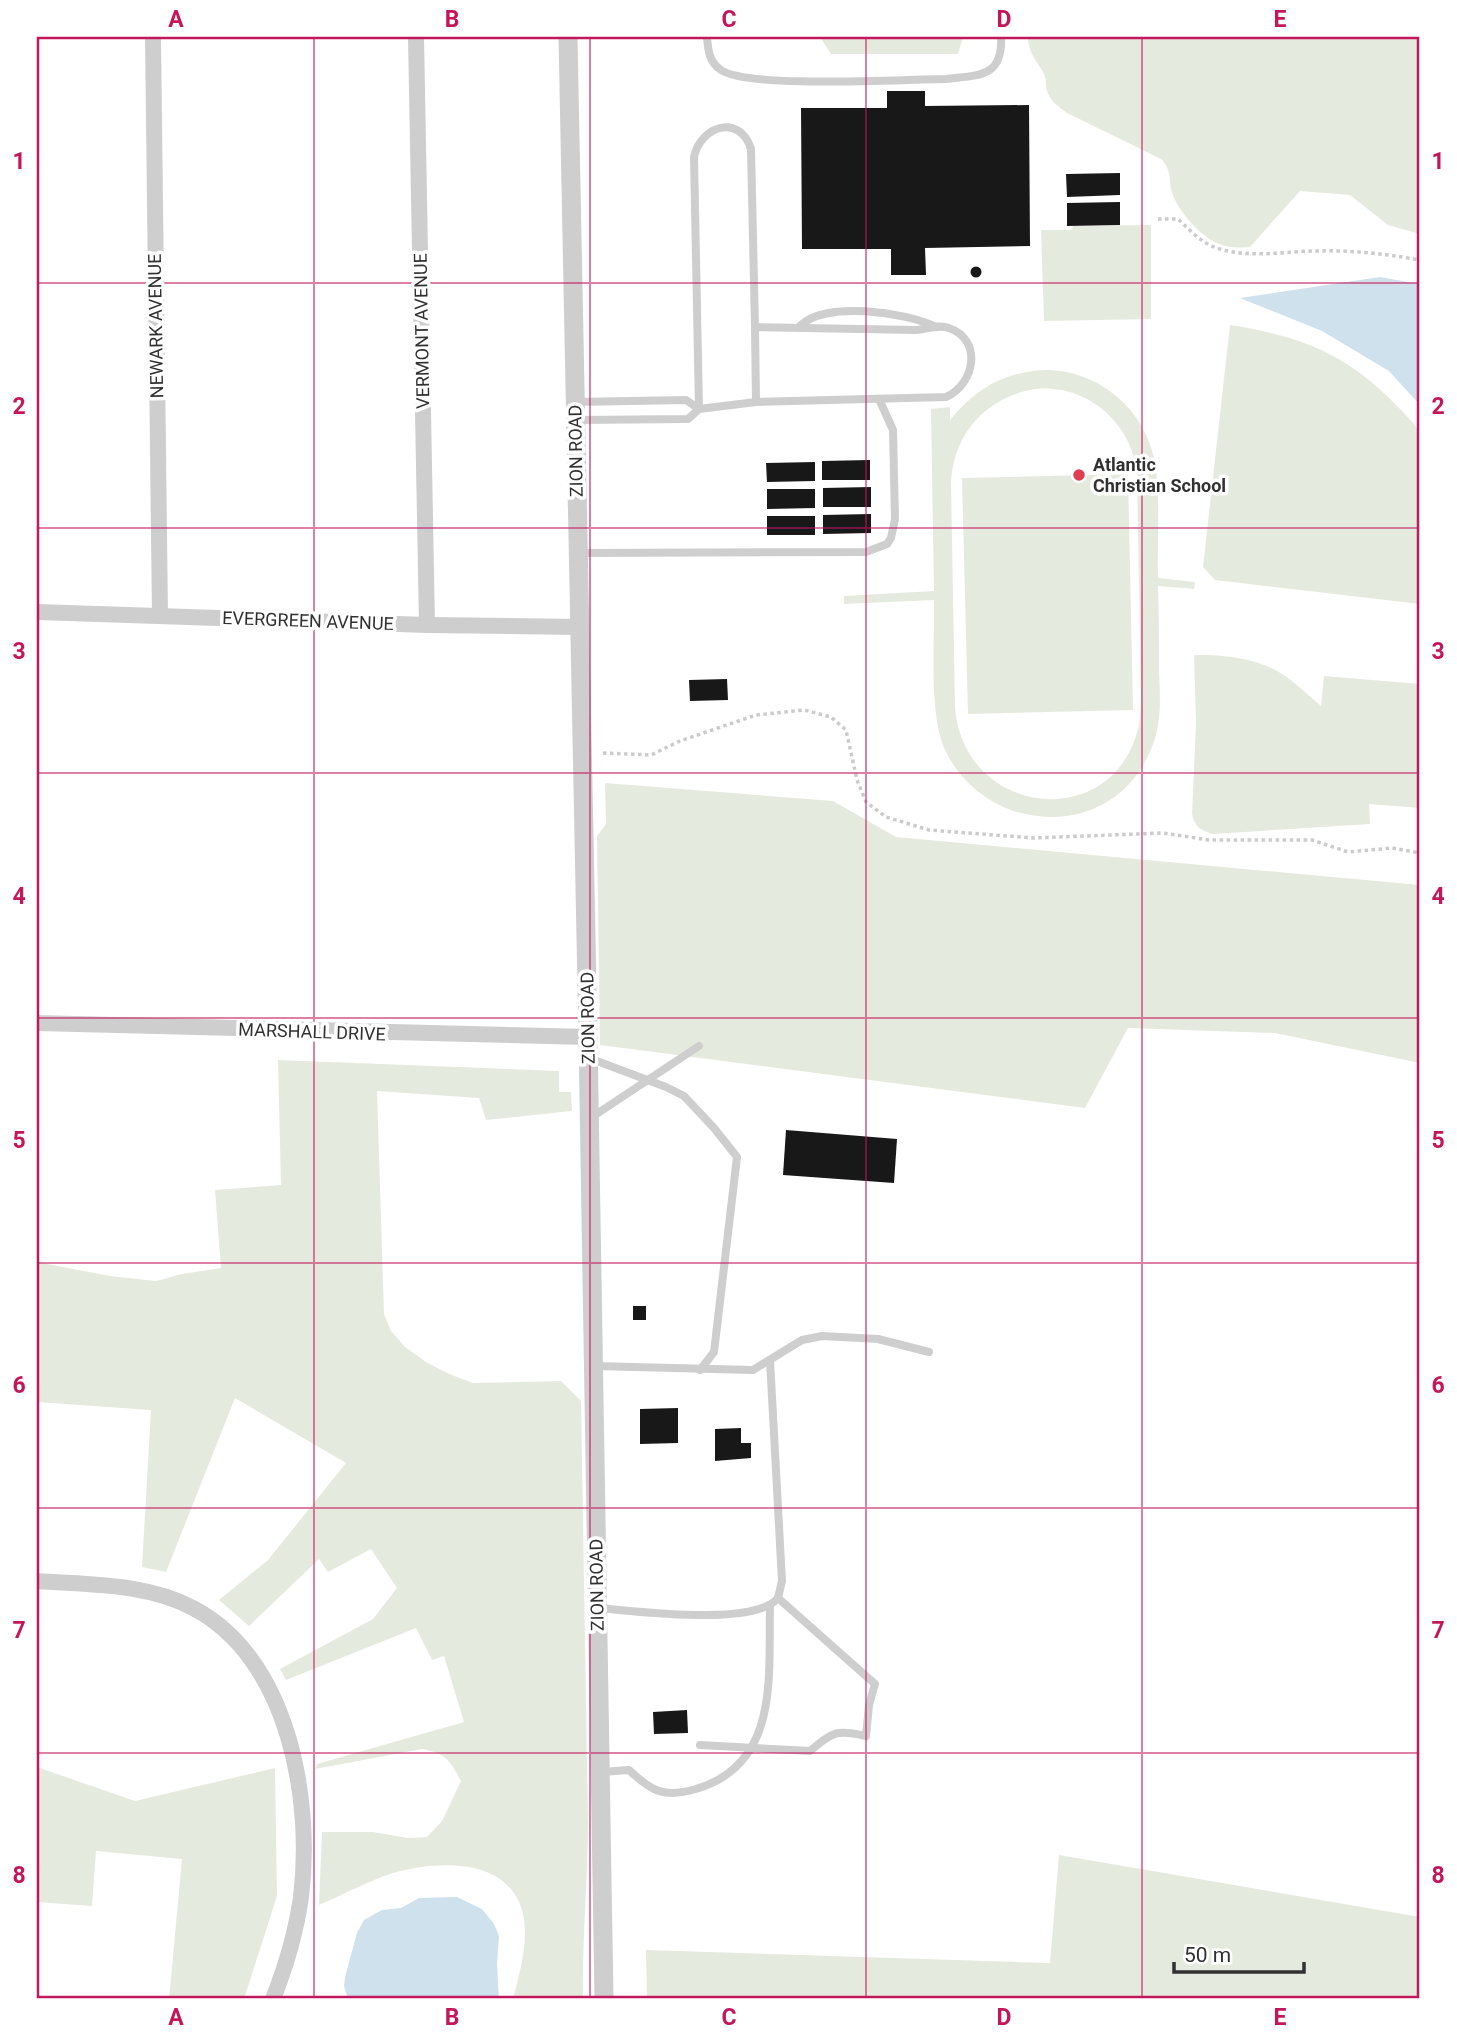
<svg xmlns="http://www.w3.org/2000/svg" width="1457" height="2036" viewBox="0 0 1457 2036" font-family="Roboto,sans-serif">
  <style>
    .green { fill: #e5eade; fill-rule: evenodd }
    .water { fill: #cee1ec }
    .building { fill: #181818 }
    .lines { fill: none; stroke-linecap: round; stroke-linejoin: round }
    .path { stroke: #cbcbcb; stroke-width: 3.5; stroke-dasharray: 3.5 3.5; stroke-linecap: butt }
    .service { stroke: #cecece; stroke-width: 8 }
    .minor { stroke: #cecece; stroke-width: 16 }
    .tertiary { stroke: #cecece; stroke-width: 19 }
    .grid { fill: none; stroke: #c2185b; stroke-width: 2; stroke-opacity: 0.55 }
    .poi-dot { fill: #de3e4f; stroke: #fff; stroke-width: 2.5 }
    .labels { text-anchor: middle; stroke-width: 7; stroke-linejoin: round; paint-order: stroke }
    .street-label { font-size: 18px; fill: #313131; stroke: #fff }
    .poi-label { font-size: 18px; font-weight: bold; fill: #313131; stroke: #fff; text-anchor: start }
    .neatline { fill: none; stroke: #c2185b; stroke-width: 2.5 }
    .grid-label { font-size: 23px; text-anchor: middle; font-weight: bold; fill: #c2185b }
  </style>
  <rect width="100%" height="100%" fill="#fff"/>
  <!-- green -->
  <g class="green">
    <path d="M820 37H963L958 54H831Z"/>
    <path d="M1028 37H1420V234L1388 225 1350 195 1300 191 1250 247C1241 248 1231 248 1222 245 1202 239 1176 210 1171 189 1169 177 1171 169 1161 159L1067 113C1059 107 1050 101 1047 91 1045 86 1047 80 1044 74 1037 61 1028 53 1028 37Z"/>
    <path d="M1151 225V319L1044 321 1041 230H1072L1073 226Z"/>
    <path d="M1230 325C1314 338 1357 360 1414 424L1420 433V604L1215 580 1203 567Z"/>
    <path d="M1044 370C1096 369 1143 407 1154 458 1161 493 1157 542 1158 578L1195 582 1194 589 1158 586C1159 614 1159 642 1159 671 1160 695 1162 721 1153 744 1119 841 990 839 946 752 928 717 935 640 934 600L844 604V596L934 591 931 409 950 407V420C975 389 1004 372 1044 370ZM1035 389C1086 384 1130 421 1137 471L1141 693C1141 707 1141 722 1136 736 1105 833 964 814 955 708L951 483C953 434 986 397 1035 389Z"/>
    <path d="M1128 474 1133 710 968 714 962 478Z"/>
    <path d="M1194 655C1218 655 1241 656 1264 665 1285 672 1304 692 1321 706L1324 676 1420 684V808L1369 804 1370 824 1213 834C1201 831 1194 826 1192 814L1196 724Z"/>
    <path d="M605 783 833 801 896 837 1420 885V1063L1275 1033 1128 1028 1085 1108 600 1045 597 836 606 824Z"/>
    <path d="M278 1060 559 1071V1092H571L572 1111 486 1120 479 1098 377 1091 384 1314 391 1331 405 1347 426 1362 449 1374 473 1383 561 1381 581 1401 588 1822C588 1882 582 1940 583 1999H513C520 1971 530 1938 522 1910 506 1856 435 1861 393 1873 368 1881 343 1895 319 1905L322 1832H373L408 1838 427 1837 442 1821 461 1781C450 1761 446 1753 422 1749L315 1769 317 1764 464 1722 444 1656 432 1660 416 1628 286 1680 280 1669 373 1619 397 1588 371 1549 328 1572 319 1559 249 1626 219 1600 268 1560 346 1463 235 1398 166 1572 142 1567 151 1410 37 1402V1262L110 1276 156 1281 182 1274 221 1268 215 1190 281 1185Z"/>
    <path d="M37 1767 135 1801 275 1768 277 1896 244 1999H169L182 1859 96 1851 92 1906 37 1902Z"/>
    <path d="M1059 1855 1420 1917V1999H647L646 1950 1050 1963Z"/>
  </g>
  <!-- water -->
  <g class="water">
    <path d="M1380 277 1420 284V405L1389 371 1322 331 1240 298Z"/>
    <path d="M457 1897 482 1909 494 1924 499 1936 497 1964 499 1999H348L344 1986 345 1977 357 1933 364 1920 382 1910 401 1908 419 1898Z"/>
  </g>
  <!-- building -->
  <g class="building">
    <path d="M887 91H925V106L1029 105 1030 246 925 248 926 275H891V249H802L801 108H887Z"/>
    <path d="M1120 173V195L1067 197 1066 174Z"/>
    <path d="M1120 202V225L1067 226V203Z"/>
    <circle cx="976" cy="272" r="5.5"/>
    <path d="M870 460V480H822V461Z"/>
    <path d="M815 462V481L767 482 766 463Z"/>
    <path d="M871 487V507H823V488Z"/>
    <path d="M767 489H815V508L767 509Z"/>
    <path d="M871 514V533L823 534V515Z"/>
    <rect x="767" y="516" width="48" height="19"/>
    <path d="M727 679 728 700 690 701 689 680Z"/>
    <path d="M786 1130 897 1139 894 1183 783 1175Z"/>
    <rect x="633" y="1306" width="13" height="14"/>
    <path d="M678 1408V1443L640 1444V1409Z"/>
    <path d="M741 1428V1443H751V1458L715 1461V1429Z"/>
    <path d="M687 1710 688 1733 654 1734 653 1712Z"/>
  </g>
  <g class="lines">
    <!-- path -->
    <g class="path">
      <path d="M1158 219H1178C1190 230 1201 243 1217 248 1249 259 1285 251 1318 251 1353 250 1386 254 1420 260"/>
      <path d="M603 753 651 755 680 741 756 715 804 710 831 717 846 730 857 780 866 802 886 817 929 830 1033 838 1163 833 1209 840H1312L1348 852 1392 848 1420 853"/>
    </g>
    <!-- service -->
    <g class="service">
      <path d="M707 37C708 50 709 62 721 70 750 89 904 79 946 79 978 75 1003 78 1001 37"/>
      <path d="M799 327C823 300 906 312 936 327"/>
      <path d="M575 402 686 400 699 409"/>
      <path d="M699 409 694 157C701 125 740 114 751 149L755 327"/>
      <path d="M576 420 688 419 699 409 756 402 946 397C975 384 983 340 949 328 939 324 927 329 916 330L755 327 756 402"/>
      <path d="M580 553 866 552 887 544 891 538 895 519 893 430 879 399"/>
      <path d="M589 1058 666 1087 684 1096 714 1128 737 1157 714 1352 700 1370"/>
      <path d="M592 1117 699 1046"/>
      <path d="M594 1366 753 1370 802 1340 822 1336 878 1339 929 1352"/>
      <path d="M598 1608C636 1611 754 1627 778 1598L782 1581 770 1360"/>
      <path d="M700 1745 810 1751C833 1732 836 1729 866 1736L869 1705 875 1684 778 1598"/>
      <path d="M602 1772 629 1770C652 1792 665 1798 696 1789 781 1764 768 1674 770 1605"/>
    </g>
    <!-- minor -->
    <g class="minor">
      <path d="M153 37 160 616"/>
      <path d="M416 37 427 625"/>
      <path d="M37 612 427 625 580 627"/>
      <path d="M37 1023 588 1037"/>
      <path d="M37 1581C89 1585 146 1583 193 1608 289 1658 313 1800 301 1897 296 1932 286 1966 273 1999"/>
    </g>
    <!-- tertiary -->
    <path class="tertiary" d="M568 37 588 1037 604 1999"/>
  </g>
  <!-- grid -->
  <path class="grid" d="M314 37V1999M590 37V1999M866 37V1999M1142 37V1999M37 283H1420M37 528H1420M37 773H1420M37 1018H1420M37 1263H1420M37 1508H1420M37 1753H1420"/>
  <!-- markers -->
  <circle class="poi-dot" cx="1079" cy="475" r="7"/>
  <g class="labels">
    <!-- street labels -->
    <g class="street-label">
      <text transform="translate(156 326) rotate(-91)" y="6">NEWARK AVENUE</text>
      <text transform="translate(422 331) rotate(-91)" y="6">VERMONT AVENUE</text>
      <text transform="translate(576 451) rotate(-91)" y="6">ZION ROAD</text>
      <text transform="translate(308 621) rotate(2)" y="6">EVERGREEN AVENUE</text>
      <text transform="translate(588 1018) rotate(-91)" y="6">ZION ROAD</text>
      <text transform="translate(312 1032) rotate(2)" y="6">MARSHALL DRIVE</text>
      <text transform="translate(597 1585) rotate(-91)" y="6">ZION ROAD</text>
    </g>
    <!-- poi labels -->
    <g class="poi-label">
      <text x="1093" y="471">Atlantic<tspan x="1093" dy="21">Christian School</tspan></text>
    </g>
  </g>
  <!-- border -->
  <rect width="1457" height="2036" fill="none" stroke="#ffffff" stroke-width="77"/>
  <!-- scale -->
  <path d="M1174 1962v10h130v-10" fill="none" stroke="#313131" stroke-width="3.5"/>
  <text x="1184" y="1962" font-size="21" fill="#313131" stroke="#ffffff" stroke-width="5" paint-order="stroke">50 m</text>
  <rect x="38" y="38" width="1380" height="1959" class="neatline"/>
  <g class="grid-label">
    <text x="176" y="27">A</text>
    <text x="452" y="27">B</text>
    <text x="729" y="27">C</text>
    <text x="1004" y="27">D</text>
    <text x="1280" y="27">E</text>
    <text x="19" y="169">1</text>
    <text x="1438" y="169">1</text>
    <text x="19" y="414">2</text>
    <text x="1438" y="414">2</text>
    <text x="19" y="659">3</text>
    <text x="1438" y="659">3</text>
    <text x="19" y="904">4</text>
    <text x="1438" y="904">4</text>
    <text x="19" y="1148">5</text>
    <text x="1438" y="1148">5</text>
    <text x="19" y="1393">6</text>
    <text x="1438" y="1393">6</text>
    <text x="19" y="1638">7</text>
    <text x="1438" y="1638">7</text>
    <text x="19" y="1883">8</text>
    <text x="1438" y="1883">8</text>
    <text x="176" y="2025">A</text>
    <text x="452" y="2025">B</text>
    <text x="729" y="2025">C</text>
    <text x="1004" y="2025">D</text>
    <text x="1280" y="2025">E</text>
  </g>
</svg>
